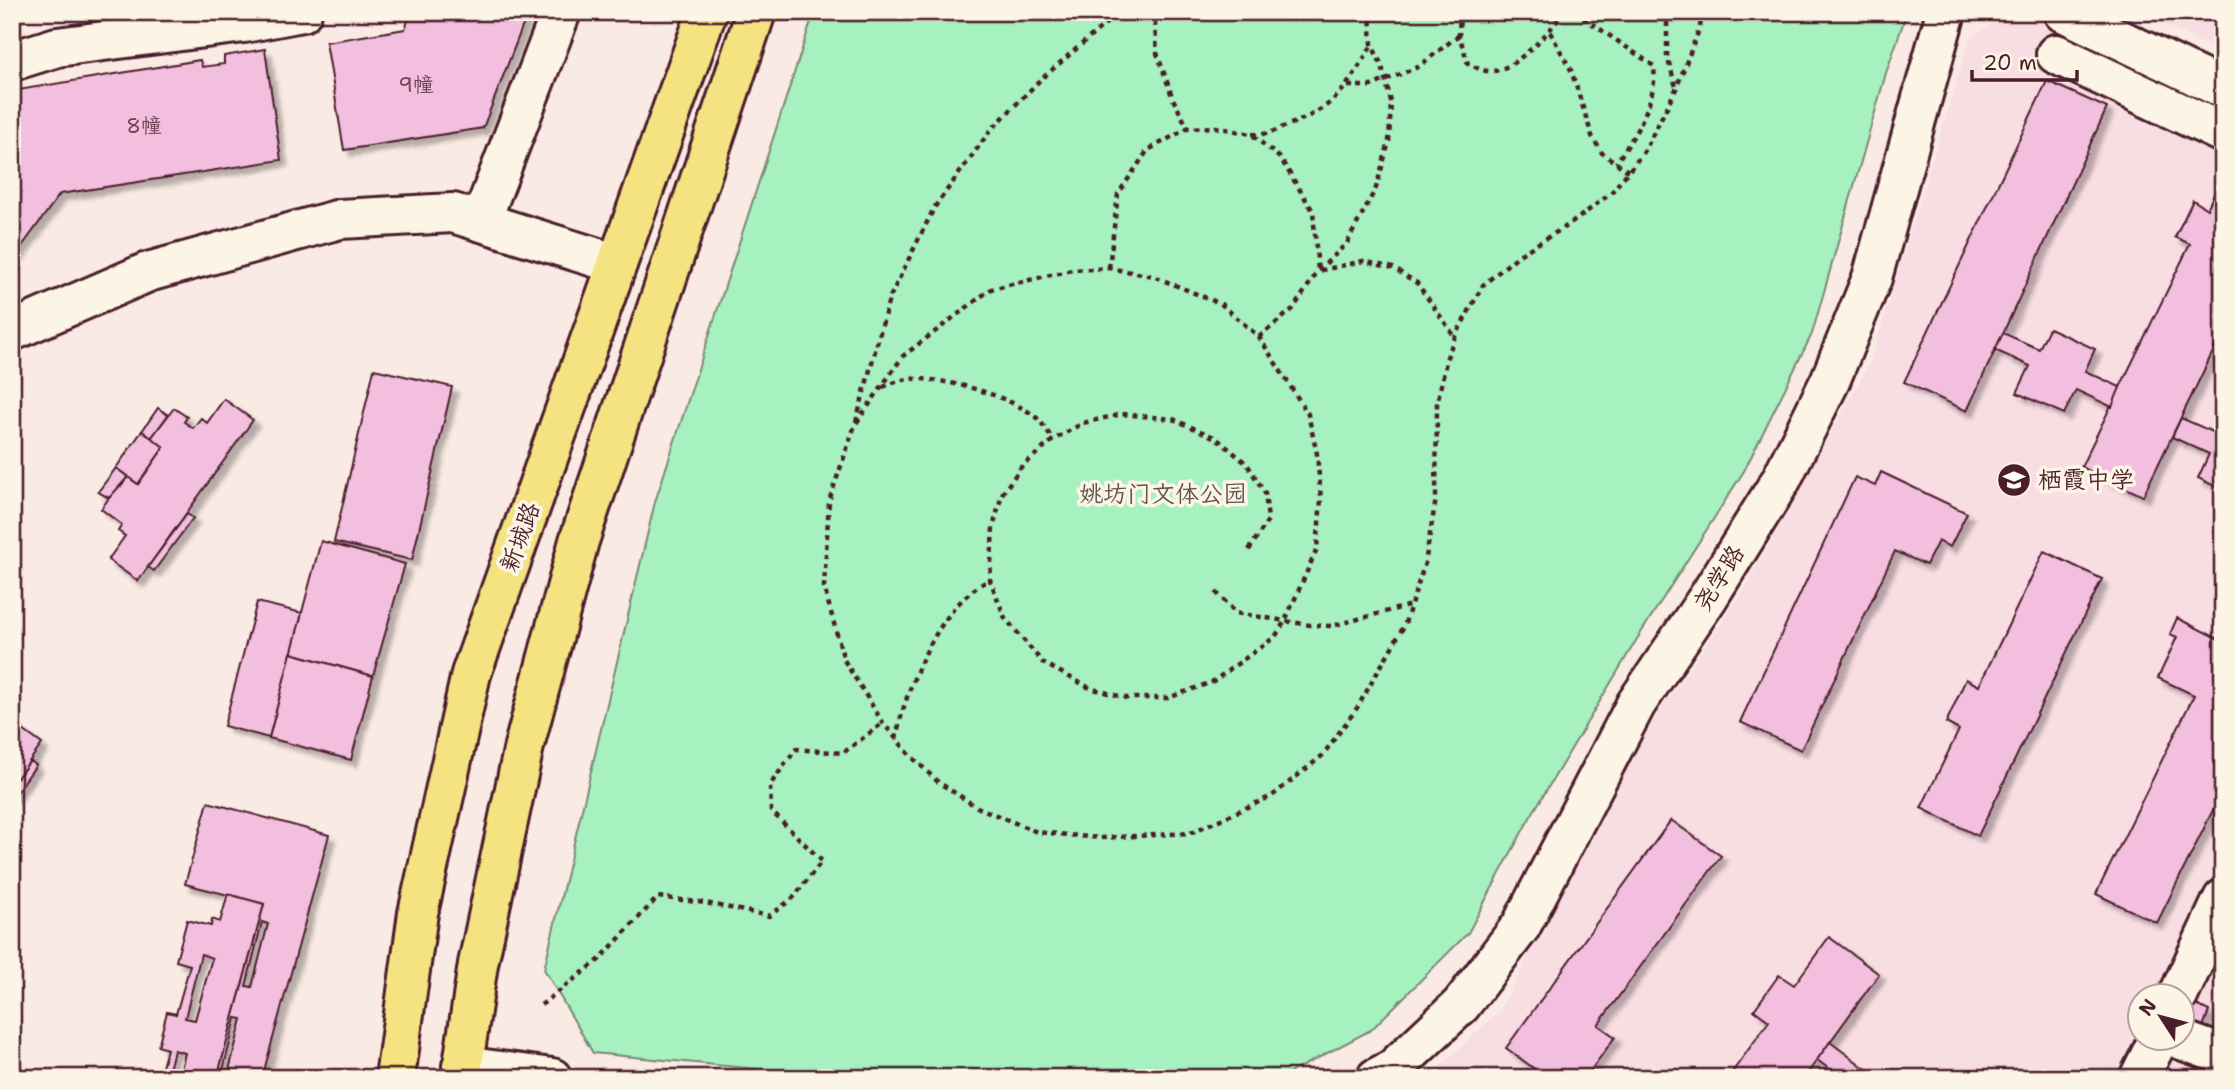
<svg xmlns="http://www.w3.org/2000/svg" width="2235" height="1090" viewBox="0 0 2235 1090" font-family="'Shantell Sans','LXGW WenKai TC',sans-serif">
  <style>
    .built { fill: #f8dde2; fill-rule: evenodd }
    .green { fill: #a7f0bf; stroke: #788875; stroke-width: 2 }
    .building { fill: #f2bfdf; stroke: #4a1f2b; stroke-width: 2; fill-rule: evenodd; filter: url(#shadow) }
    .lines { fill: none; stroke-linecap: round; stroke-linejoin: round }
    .minor-casing { stroke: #4a1f2b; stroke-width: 44 }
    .major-casing { stroke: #4a1f2b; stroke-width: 44 }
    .path { stroke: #4a1f2b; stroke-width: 4.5; stroke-dasharray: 5 5; stroke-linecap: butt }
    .minor { stroke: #fcf5e5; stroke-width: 38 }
    .major { stroke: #f5e382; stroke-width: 38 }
    .labels { text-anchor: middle; stroke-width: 7; stroke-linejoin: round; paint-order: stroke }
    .number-label { font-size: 21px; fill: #744758 }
    .poi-label { font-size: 24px; fill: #4a1f2b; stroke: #fcf5e5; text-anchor: start }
    .park-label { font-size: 24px; fill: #615350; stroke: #fcf5e5 }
    .street-label { font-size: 24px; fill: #4a1f2b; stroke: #fcf5e5 }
  </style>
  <defs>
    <filter id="shadow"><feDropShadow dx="6" dy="6" stdDeviation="2" flood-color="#0004"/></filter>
  </defs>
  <rect width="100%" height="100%" fill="#faeae4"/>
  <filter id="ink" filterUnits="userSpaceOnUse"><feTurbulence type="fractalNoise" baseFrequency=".0143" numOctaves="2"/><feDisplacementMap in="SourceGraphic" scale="14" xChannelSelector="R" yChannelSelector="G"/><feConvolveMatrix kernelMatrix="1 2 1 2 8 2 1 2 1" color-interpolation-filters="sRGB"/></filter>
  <g filter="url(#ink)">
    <!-- built -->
    <g class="built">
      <path d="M2011 12H2023L2223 110V1078H1428L1500 1010 1579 861 1638 741 1740 597 1870 363 1970 38ZM2140 996H2182V1038H2140Z"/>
      <path d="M2138 12H2223V53Z"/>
    </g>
    <!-- green -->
    <path class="green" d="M814 12H1907L1886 73 1812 334 1744 471 1637 639 1528 821 1468 933 1371 1030 1280 1078H849L593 1053 544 969 655 502Z"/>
    <!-- building -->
    <g class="building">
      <path d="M411 12H528L483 128 344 150 326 42 405 29Z"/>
      <path d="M265 49 281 160 60 194 12 260V91L200 60 202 67 224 64V56Z"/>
      <path d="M2047 81 2107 108 1967 411 1904 382Z"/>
      <path d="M2223 175V331L2143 496 2081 467 2190 244 2175 237 2193 200 2207 209Z"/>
      <path d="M2049 328 2095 349 2085 371 2120 387 2112 407 2076 390 2064 414 2017 393 2030 366 1995 350 2003 333 2039 349Z"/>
      <path d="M374 369 452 387 412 560 334 542Z"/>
      <path d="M224 399 253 420 138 581 108 560 125 536 118 531 122 525 101 509 119 484 121 486 128 477 138 484 164 447 151 438 174 408 187 417 184 422 193 428 201 418 207 423Z"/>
      <path d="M158 408 168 415 151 438 142 431Z"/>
      <path d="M2223 417V490L2198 478 2209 454 2172 437 2181 418 2215 433Z"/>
      <path d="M142 431 164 447 138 484 116 468Z"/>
      <path d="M116 468 128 477 109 498 98 492Z"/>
      <path d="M1881 472 1967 513 1950 547 1938 541 1926 565 1895 551 1801 750 1740 722 1855 477 1875 486Z"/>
      <path d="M187 514 193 518 154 571 148 567Z"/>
      <path d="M321 541 405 564 373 676 291 653Z"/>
      <path d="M2044 551 2102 579 1978 836 1921 808 1959 730 1946 723 1966 679 1979 686Z"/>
      <path d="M257 602 302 613 269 738 224 726Z"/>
      <path d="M2177 618 2223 641V790L2157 923 2096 894 2194 695 2158 678 2177 637 2170 634Z"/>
      <path d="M291 653 373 676 351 760 269 738Z"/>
      <path d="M12 722 42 744 12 785Z"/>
      <path d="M30 761 36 765 12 799V785Z"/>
      <path d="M208 802 329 835 262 1078H227L242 1019 236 1018 221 1078H217L264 904 185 884ZM262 922 268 924 252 987 246 986Z"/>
      <path d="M1671 820 1721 856 1598 1025 1615 1037 1585 1078H1547L1506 1048Z"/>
      <path d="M228 894 264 904 217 1078H179L185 1053 174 1050 167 1078H159L167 1049 158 1046 167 1012 176 1014 190 965 176 961 187 920 211 926 212 919 220 922ZM201 954 212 958 195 1020 185 1018Z"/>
      <path d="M1829 937 1879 974 1804 1078H1728L1769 1021 1754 1010 1779 975 1794 985Z"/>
      <path d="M2194 1004 2209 1011 2201 1032 2185 1026Z"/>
      <path d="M1830 1042 1878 1078H1842L1817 1060Z"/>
    </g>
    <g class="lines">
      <!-- minor casing -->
      <g class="minor-casing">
        <g id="minor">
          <path d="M2063 12 2223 89"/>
          <path d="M2056 54 2223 133"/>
          <path d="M12 61 57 47 244 23 302 12"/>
          <path d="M481 221 561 12"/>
          <path d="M12 331 148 272 340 219 453 213 617 264"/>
          <path d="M2178 996 2223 899"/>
          <path d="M2176 1038 2223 1055"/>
          <path d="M462 1066 552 1078"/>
          <path d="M1376 1078 1393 1069 1461 1005 1521 926 1636 704 1709 596 1781 480 1830 381 1872 278 1946 12"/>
          <path d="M2139 1078 2159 1038"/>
        </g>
      </g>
      <!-- major casing -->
      <g class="major-casing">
        <g id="major">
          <path d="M395 1078 418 913 471 674 707 12"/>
          <path d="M461 1078 478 964 524 746 579 541 756 12"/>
        </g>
      </g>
      <!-- path -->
      <g class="path">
        <path d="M1154 12 1157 53 1173 99 1188 128"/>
        <path d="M1460 12 1459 35 1468 64C1474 66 1482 71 1488 71 1513 74 1551 30 1564 12"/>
        <path d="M1575 12 1654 66C1658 99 1634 137 1616 163"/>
        <path d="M1667 12V56L1676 87"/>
        <path d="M1550 32 1571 70 1592 136 1602 153 1628 171"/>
        <path d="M1348 86H1371L1418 67 1459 35"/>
        <path d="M1252 134C1271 135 1271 132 1288 125 1337 107 1346 88 1372 45"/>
        <path d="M1109 268 1118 194 1148 150 1188 128 1216 127 1251 134 1280 158 1313 211 1318 271 1363 261 1393 268 1417 283 1455 337"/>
        <path d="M1259 337 1293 309 1318 271 1347 243 1376 188 1389 142 1391 102 1382 66 1372 45 1370 12"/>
        <path d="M883 387C891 384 900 380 908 379 944 377 1009 395 1037 418 1043 424 1048 433 1053 440"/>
        <path d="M856 422 889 299 934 208 990 131 1039 81 1119 12"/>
        <path d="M1249 550 1268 520 1265 493 1247 464 1216 438 1173 419 1122 414 1083 423 1053 440 1021 467 1002 494 993 528 990 580 1005 618 1043 663 1090 688 1126 698H1168L1212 682 1275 637 1285 621 1317 549 1321 499 1317 454 1308 414 1259 337 1221 304 1153 276 1109 268 1072 270 991 289 903 356 855 425 829 501 824 587 844 660 883 723 910 755 938 782 977 807 1037 832 1100 838 1190 833 1272 796 1322 756 1357 708 1404 626 1425 563 1436 499 1437 404 1447 357 1455 337 1483 285 1519 255 1573 222 1610 194 1644 152 1676 89 1700 27 1702 12"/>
        <path d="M1216 592 1236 613 1310 625 1332 626 1411 605"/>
        <path d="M896 739C905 688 941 601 990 580"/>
        <path d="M541 1005 599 960 658 897 705 903 769 916 793 898 822 861 771 811 770 785 796 749 843 753 883 723"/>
      </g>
      <!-- minor -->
      <use href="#minor" class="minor"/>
      <!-- major -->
      <use href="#major" class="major"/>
    </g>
  </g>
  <!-- icons -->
  <defs>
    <g id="school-disc" transform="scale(1.75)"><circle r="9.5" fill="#4a1f2b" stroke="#fcf5e5"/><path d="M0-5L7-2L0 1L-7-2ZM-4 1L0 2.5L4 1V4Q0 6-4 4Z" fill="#fff"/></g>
  </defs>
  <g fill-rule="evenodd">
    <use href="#school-disc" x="2014" y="480"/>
  </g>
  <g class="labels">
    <!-- number labels -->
    <g class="number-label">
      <text x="416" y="92">9幢</text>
      <text x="144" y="133">8幢</text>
    </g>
    <!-- poi labels -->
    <g class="poi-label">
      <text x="2038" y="488">栖霞中学</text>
    </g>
    <!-- park labels -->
    <g class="park-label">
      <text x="1163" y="502">姚坊门文体公园</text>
    </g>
    <!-- street labels -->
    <g class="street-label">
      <text transform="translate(520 537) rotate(-70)" y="8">新城路</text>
      <text transform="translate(1719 578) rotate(-58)" y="8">尧学路</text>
    </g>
  </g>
  <!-- margin -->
  <rect width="2235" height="1090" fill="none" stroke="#fcf5e5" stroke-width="42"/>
  <rect x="21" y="21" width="2193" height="1048" fill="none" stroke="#4a1f2b" stroke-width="2.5" filter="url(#ink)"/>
  <!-- north arrow -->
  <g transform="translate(2161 1017) rotate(306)"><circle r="33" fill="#fcf5e5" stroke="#b59f9b" stroke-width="2"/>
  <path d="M0-5L12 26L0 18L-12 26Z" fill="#4a1f2b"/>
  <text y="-10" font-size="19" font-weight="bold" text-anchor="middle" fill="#4a1f2b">N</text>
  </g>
  <!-- scale -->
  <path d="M1972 70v10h105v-10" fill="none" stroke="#4a1f2b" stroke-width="3.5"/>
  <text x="1983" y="70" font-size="21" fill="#4a1f2b" stroke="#fcf5e5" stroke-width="5" paint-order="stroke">20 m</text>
</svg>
